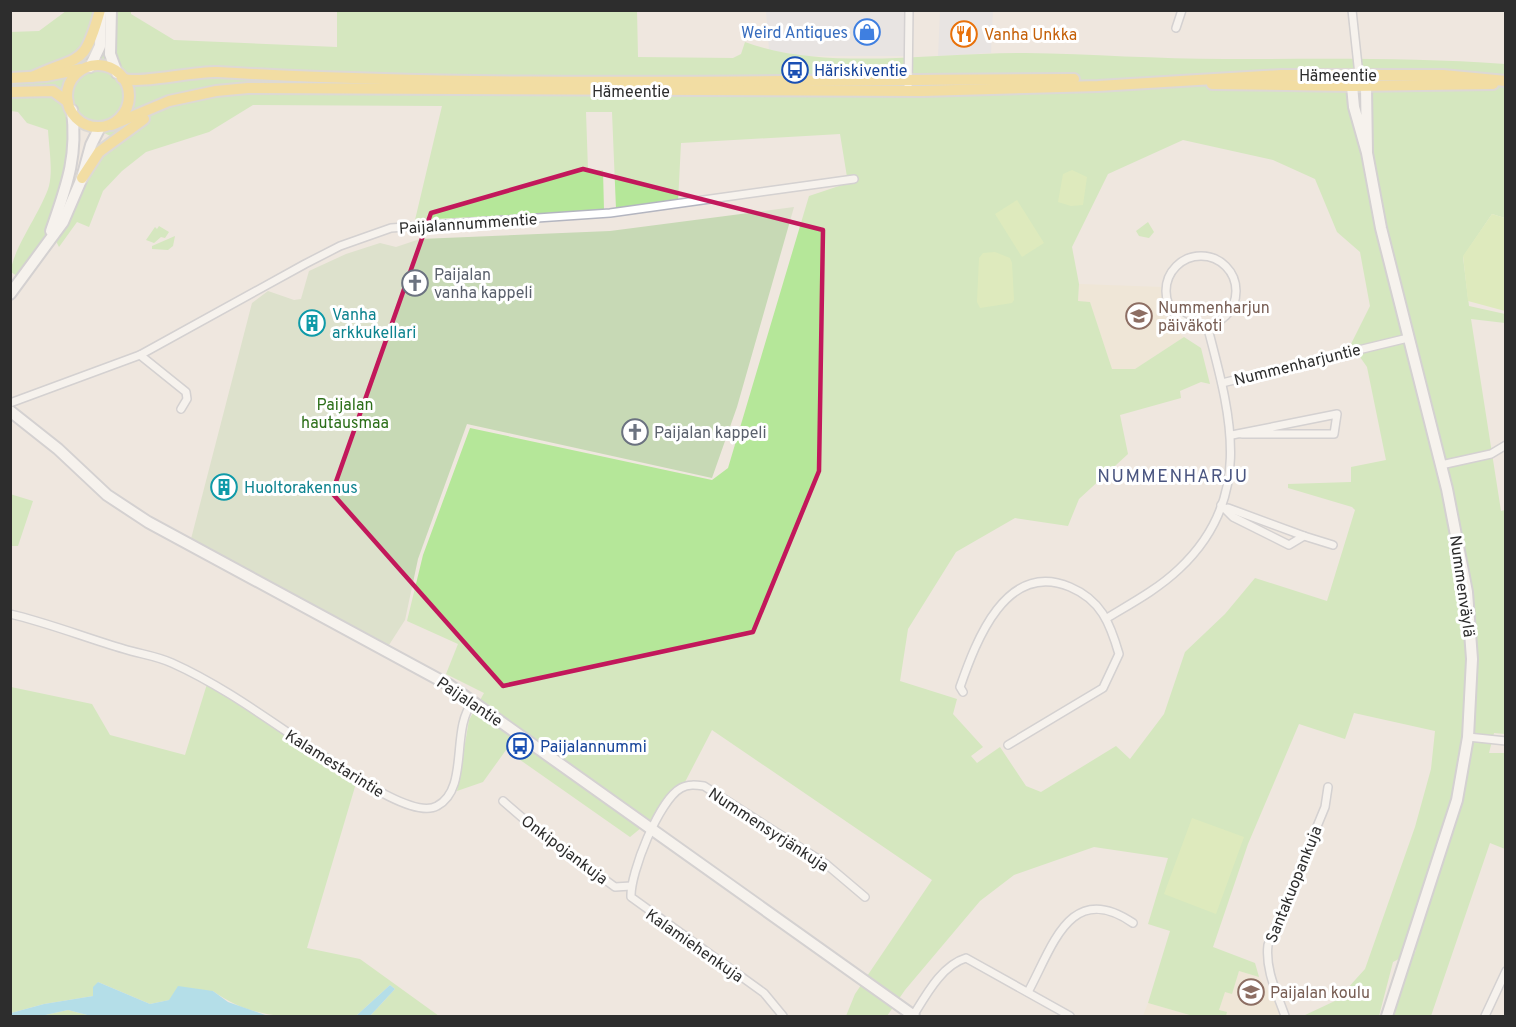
<svg xmlns="http://www.w3.org/2000/svg" width="1516" height="1027" viewBox="0 0 1516 1027" font-family="Overpass,sans-serif">
  <style>
    .industrial { fill: #e1dfe7 }
    .education { fill: #f0e4ce }
    .green { fill: #b5e799; fill-rule: evenodd }
    .cemetery { fill: #c7d9b5 }
    .pitch { fill: #caee95 }
    .water { fill: #6ed3f4 }
    .lines { fill: none; stroke-linecap: round; stroke-linejoin: round }
    .street-casing { stroke: #b3b5c0; stroke-width: 10 }
    .secondary-casing { stroke: #b3b5c0; stroke-width: 14 }
    .primary-casing { stroke: #c8c8c8; stroke-width: 14 }
    .street { stroke: #fff; stroke-width: 7 }
    .secondary { stroke: #fff; stroke-width: 10 }
    .primary { stroke: #f7d05c; stroke-width: 10 }
    .marked { fill: none; stroke: #c2185b; stroke-width: 4.5; stroke-linejoin: round }
    .labels { text-anchor: middle; stroke-width: 6; stroke-linejoin: round; paint-order: stroke }
    .shop-label { font-size: 16px; fill: #366cbe; stroke: #fff; text-anchor: end }
    .food-label { font-size: 16px; fill: #c56008; stroke: #fff; text-anchor: start }
    .transit-label { font-size: 16px; fill: #164399; stroke: #fff; text-anchor: start }
    .street-label { font-size: 16px; fill: #2d2d2d; stroke: #fff }
    .worship-label { font-size: 16px; fill: #5b616d; stroke: #fff; text-anchor: start }
    .education-label { font-size: 16px; fill: #785e54; stroke: #fff; text-anchor: start }
    .culture-label { font-size: 16px; fill: #0d838f; stroke: #fff; text-anchor: start }
    .park-label { font-size: 16px; fill: #2b6e18; stroke: #fff }
    .neighbourhood-label { font-size: 18px; letter-spacing: 1.5px; fill: #4a5580; stroke: #fff }
  </style>
  <rect width="100%" height="100%" fill="#efe7df"/>
  <!-- industrial -->
  <g class="industrial">
    <path d="M766 11H907L904 56H805L769 50Z"/>
    <path d="M940 11H993L991 53 938 56Z"/>
  </g>
  <!-- education -->
  <g class="education">
    <path d="M1079 284 1162 287 1163 312 1169 324 1184 337 1135 369 1112 370 1090 303 1078 301Z"/>
    <path d="M1239 971 1259 977 1274 1000 1280 1016H1226L1227 1012 1219 1010 1225 991 1232 993Z"/>
    <path d="M1148 1003 1193 1016H1143Z"/>
  </g>
  <!-- green -->
  <g class="green">
    <path d="M131 10V14L174 40 337 47V11L637 10 638 57 733 58 741 54 745 42C827 72 938 52 1025 53 1091 54 1158 59 1224 59 1319 59 1411 57 1505 64V218L1492 214 1463 257 1469 306 1505 314V323L1471 319 1501 511 1505 510V734L1494 733 1489 753H1505V849L1490 843 1431 1016H1392L1406 970 1416 950 1393 962 1379 1016H1303L1337 1000 1365 969 1415 827 1431 769 1435 731 1354 713 1345 739 1299 724 1248 844 1213 947 1255 963 1259 977 1239 971 1232 994 1225 992 1219 1010 1227 1012 1226 1016H1193L1148 1003 1170 931 1148 924 1168 858 1094 847 1014 875 980 901 905 990 887 1016H846L855 994 932 880 712 730 685 782 669 795 658 814 630 837 506 750 483 782 457 791 469 720 484 693 446 674 458 644 407 621 423 555 470 428 712 480 728 468 809 196 848 183 840 134 681 143 678 202 616 209 612 112H586L588 170H603L604 210 415 220 442 106 253 105 209 132 146 152 122 171 103 191 89 227 77 222 59 247 56 241C78 206 87 169 118 140L65 113 71 141 56 212 45 235 17 276 11 272C11 252 42 210 49 186 53 170 49 147 48 130L27 123 18 112 11 111 10 32 39 31 66 11ZM1183 140 1273 160 1315 179 1337 232 1360 252 1370 306 1351 344 1367 367 1386 460 1351 467V482L1288 484V488L1352 507 1355 510 1327 601 1255 578 1225 614 1185 652 1164 714 1130 759 1116 746 1041 792 1026 786 1000 747 977 763 971 756 983 747 953 714 957 699 900 681 908 629 956 552 1015 518 1068 526 1079 499 1128 454 1120 415 1181 398 1180 391 1201 382 1210 384 1201 348 1184 337 1135 369H1112L1090 302 1078 301 1079 284 1072 247 1108 174Z"/>
    <path d="M1148 222 1154 232 1149 238 1139 236 1136 231Z"/>
    <path d="M159 226 169 232 165 238 161 237 154 243 146 240 155 227 157 229Z"/>
    <path d="M175 236 173 246 168 250 152 249V246Z"/>
    <path d="M10 494 33 501 18 546H11Z"/>
    <path d="M207 684 327 763 357 780 307 948 360 959 439 1016H370L395 989 390 985 356 1016C303 1016 258 1024 213 991L150 1004 98 982 93 996 44 1004 11 1013V687L92 704 110 735 185 755Z"/>
    <path d="M68 1010 91 1016H41Z"/>
  </g>
  <!-- cemetery -->
  <path class="cemetery" d="M794 207 737 407 712 478 467 424 418 559 405 620 389 645 191 539 252 303 268 291 294 300 301 299 309 271 346 254 380 243 396 247 420 239 610 231Z"/>
  <!-- pitch -->
  <g class="pitch">
    <path d="M1072 170 1087 177 1083 205 1071 206 1058 202 1063 174Z"/>
    <path d="M1017 200 1044 243 1022 257 995 214Z"/>
    <path d="M1492 214 1505 218V311L1468 301 1463 256Z"/>
    <path d="M995 252 1010 258 1012 263 1014 300 1012 303 980 308 977 302 979 258 983 253Z"/>
    <path d="M1192 818 1244 837 1216 914 1164 894Z"/>
  </g>
  <!-- water -->
  <g class="water">
    <path d="M98 982 150 1004 169 1000 178 986 213 991 228 1002 268 1016H91L68 1010 41 1016H11V1013L44 1004 93 996V987Z"/>
    <path d="M390 985 395 989 370 1016H356Z"/>
  </g>
  <g class="lines">
    <!-- street casing -->
    <g class="street-casing">
      <g id="street">
        <path d="M1352 10 1359 75"/>
        <path d="M1176 28 1182 10"/>
        <path d="M908 91 909 10"/>
        <circle cx="1201" cy="291" r="35"/>
        <path d="M140 355 186 392 187 399 181 409"/>
        <path d="M1222 383 1408 338"/>
        <path d="M10 403 140 355 305 264 340 246 391 228 610 213 854 179"/>
        <path d="M1232 435 1337 414 1334 434H1242"/>
        <path d="M1441 465 1491 454 1506 445"/>
        <path d="M1221 505 1233 517 1289 545 1304 536 1333 545"/>
        <path d="M1228 508 1304 536"/>
        <path d="M10 614C49 623 86 638 124 649 140 654 157 656 172 663 228 688 279 728 331 761 351 774 414 819 437 806 470 789 450 728 473 702"/>
        <path d="M1107 618C1132 603 1158 589 1179 569 1256 497 1230 413 1207 325"/>
        <path d="M963 692 960 687C976 641 1006 560 1070 587 1101 600 1110 623 1119 654L1103 688 1008 745"/>
        <path d="M1468 737 1506 741"/>
        <path d="M503 801 533 827 615 887 631 886"/>
        <path d="M1028 992C1053 946 1070 880 1133 923"/>
        <path d="M783 1016 764 993 631 897C630 873 659 800 681 788 688 784 696 785 704 786L826 864 865 897"/>
        <path d="M913 1016C926 995 942 965 966 958L1070 1016"/>
        <path d="M1285 1016C1277 993 1265 970 1268 945L1325 807 1328 787"/>
        <path d="M1485 1016 1506 971"/>
      </g>
    </g>
    <!-- secondary casing -->
    <g class="secondary-casing">
      <g id="secondary">
        <path d="M111 10 110 54 117 73"/>
        <path d="M90 67 100 46 101 11"/>
        <path d="M1367 153 1366 86 1359 75 1352 86 1354 107 1367 153 1381 228 1447 489 1467 592 1472 659 1468 737 1457 800 1387 1016"/>
        <path d="M51 231C66 187 78 158 72 110"/>
        <path d="M10 294 63 222 82 178 91 145 100 127"/>
        <path d="M10 411 58 449 107 495 148 522 449 685 914 1016"/>
      </g>
    </g>
    <!-- primary casing -->
    <g class="primary-casing">
      <g id="primary">
        <circle cx="98" cy="96" r="31"/>
        <path d="M32 77C81 54 84 68 100 10"/>
        <path d="M10 78 46 76 81 69"/>
        <path d="M122 78C137 85 194 71 217 72 502 89 789 79 1074 79"/>
        <path d="M1212 84 1352 86 1493 84"/>
        <path d="M10 92 53 91 68 102"/>
        <path d="M112 125 169 101 216 91 248 88 922 91 1098 86 1281 75H1443L1506 81"/>
        <path d="M82 178 99 152 144 119"/>
      </g>
    </g>
    <!-- street -->
    <use href="#street" class="street"/>
    <!-- secondary -->
    <use href="#secondary" class="secondary"/>
    <!-- primary -->
    <use href="#primary" class="primary"/>
  </g>
  <!-- marked area -->
  <path d="M0 0H1516V1027H0ZM583 169 823 230 819 471 753 632 503 686 332 493 431 213Z" fill="#efe7df" fill-opacity=".55" fill-rule="evenodd"/>
  <path class="marked" d="M583 169 823 230 819 471 753 632 503 686 332 493 431 213Z"/>
  <!-- icons -->
  <defs>
    <g id="shop-ring" transform="scale(1.35)"><circle r="9.5" fill="#fff" stroke="#3f7fe0" stroke-width="1.5"/><path d="M-5-2.5h2.3a2.7 3.5 0 0 1 5.4 0H5L5.5 6h-11ZM-1.5-2.5h3a1.5 2.3 0 0 0-3 0Z" fill="#3f7fe0"/></g>
    <g id="restaurant-ring" transform="scale(1.35)"><circle r="9.5" fill="#fff" stroke="#e8710a" stroke-width="1.5"/><path d="M-5-6h1v4h1v-4h1v4h1v-4h1v5L-1.5 .5V6h-2V.5L-5-1ZM5-6V6H3V1.5H1.5Q1.5-4 5-6Z" fill="#e8710a"/></g>
    <g id="bus-ring" transform="scale(1.35)"><circle r="9.5" fill="#fff" stroke="#1a4fb4" stroke-width="1.5"/><path d="M-5-6H5V4H4V6H2V4H-2V6H-4V4H-5ZM-3.5-4V0h7V-4ZM-3.5 1.2v1.5H-2V1.2ZM2 1.2v1.5H3.5V1.2Z" fill="#1a4fb4"/></g>
    <g id="church-ring" transform="scale(1.35)"><circle r="9.5" fill="#fff" stroke="#6b7280" stroke-width="1.5"/><path d="M-1.2-6h2.4v3.5h3.3v2.4h-3.3V6h-2.4V-.1h-3.3v-2.4h3.3Z" fill="#6b7280"/></g>
    <g id="school-ring" transform="scale(1.35)"><circle r="9.5" fill="#fff" stroke="#8d6e63" stroke-width="1.5"/><path d="M0-5L7-2L0 1L-7-2ZM-4 1L0 2.5L4 1V4Q0 6-4 4Z" fill="#8d6e63"/></g>
    <g id="building-ring" transform="scale(1.35)"><circle r="9.5" fill="#fff" stroke="#0f9aa8" stroke-width="1.5"/><path d="M-4-6H4V6H1V3H-1V6H-4ZM-2.5-4.3h1.7v1.8h-1.7ZM.8-4.3h1.7v1.8H.8ZM-2.5-1h1.7V.8h-1.7ZM.8-1h1.7V.8H.8Z" fill="#0f9aa8"/></g>
  </defs>
  <g fill-rule="evenodd">
    <use href="#shop-ring" x="867" y="32"/>
    <use href="#restaurant-ring" x="964" y="34"/>
    <use href="#bus-ring" x="795" y="70"/>
    <use href="#church-ring" x="415" y="283"/>
    <use href="#school-ring" x="1139" y="316"/>
    <use href="#building-ring" x="312" y="323"/>
    <use href="#church-ring" x="635" y="432"/>
    <use href="#building-ring" x="224" y="487"/>
    <use href="#bus-ring" x="520" y="746"/>
    <use href="#school-ring" x="1251" y="992"/>
  </g>
  <g class="labels">
    <!-- shop labels -->
    <g class="shop-label">
      <text x="848" y="38">Weird Antiques</text>
    </g>
    <!-- food labels -->
    <g class="food-label">
      <text x="984" y="40">Vanha Unkka</text>
    </g>
    <!-- transit labels -->
    <g class="transit-label">
      <text x="814" y="76">Häriskiventie</text>
      <text x="540" y="752">Paijalannummi</text>
    </g>
    <!-- street labels -->
    <g class="street-label">
      <text x="1338" y="81">Hämeentie</text>
      <text x="631" y="97">Hämeentie</text>
      <text transform="translate(468 223) rotate(-4)" y="6">Paijalannummentie</text>
      <text transform="translate(1297 364) rotate(-14)" y="6">Nummenharjuntie</text>
      <text transform="translate(1463 586) rotate(82)" y="6">Nummenväylä</text>
      <text transform="translate(470 701) rotate(34)" y="6">Paijalantie</text>
      <text transform="translate(335 763) rotate(32)" y="6">Kalamestarintie</text>
      <text transform="translate(769 829) rotate(33)" y="6">Nummensyrjänkuja</text>
      <text transform="translate(565 849) rotate(37)" y="6">Onkipojankuja</text>
      <text transform="translate(1293 884) rotate(-68)" y="6">Santakuopankuja</text>
      <text transform="translate(695 945) rotate(35)" y="6">Kalamiehenkuja</text>
    </g>
    <!-- worship labels -->
    <g class="worship-label">
      <text x="434" y="280">Paijalan<tspan x="434" dy="18">vanha kappeli</tspan></text>
      <text x="654" y="438">Paijalan kappeli</text>
    </g>
    <!-- education labels -->
    <g class="education-label">
      <text x="1158" y="313">Nummenharjun<tspan x="1158" dy="18">päiväkoti</tspan></text>
      <text x="1270" y="998">Paijalan koulu</text>
    </g>
    <!-- culture labels -->
    <g class="culture-label">
      <text x="332" y="320">Vanha<tspan x="332" dy="18">arkkukellari</tspan></text>
      <text x="244" y="493">Huoltorakennus</text>
    </g>
    <!-- park labels -->
    <g class="park-label">
      <text x="345" y="410">Paijalan<tspan x="345" dy="18">hautausmaa</tspan></text>
    </g>
    <!-- neighbourhood labels -->
    <g class="neighbourhood-label">
      <text x="1173" y="482">NUMMENHARJU</text>
    </g>
  </g>
  <!-- border -->
  <rect width="1516" height="1027" fill="none" stroke="#2d2d2d" stroke-width="24"/>
</svg>
